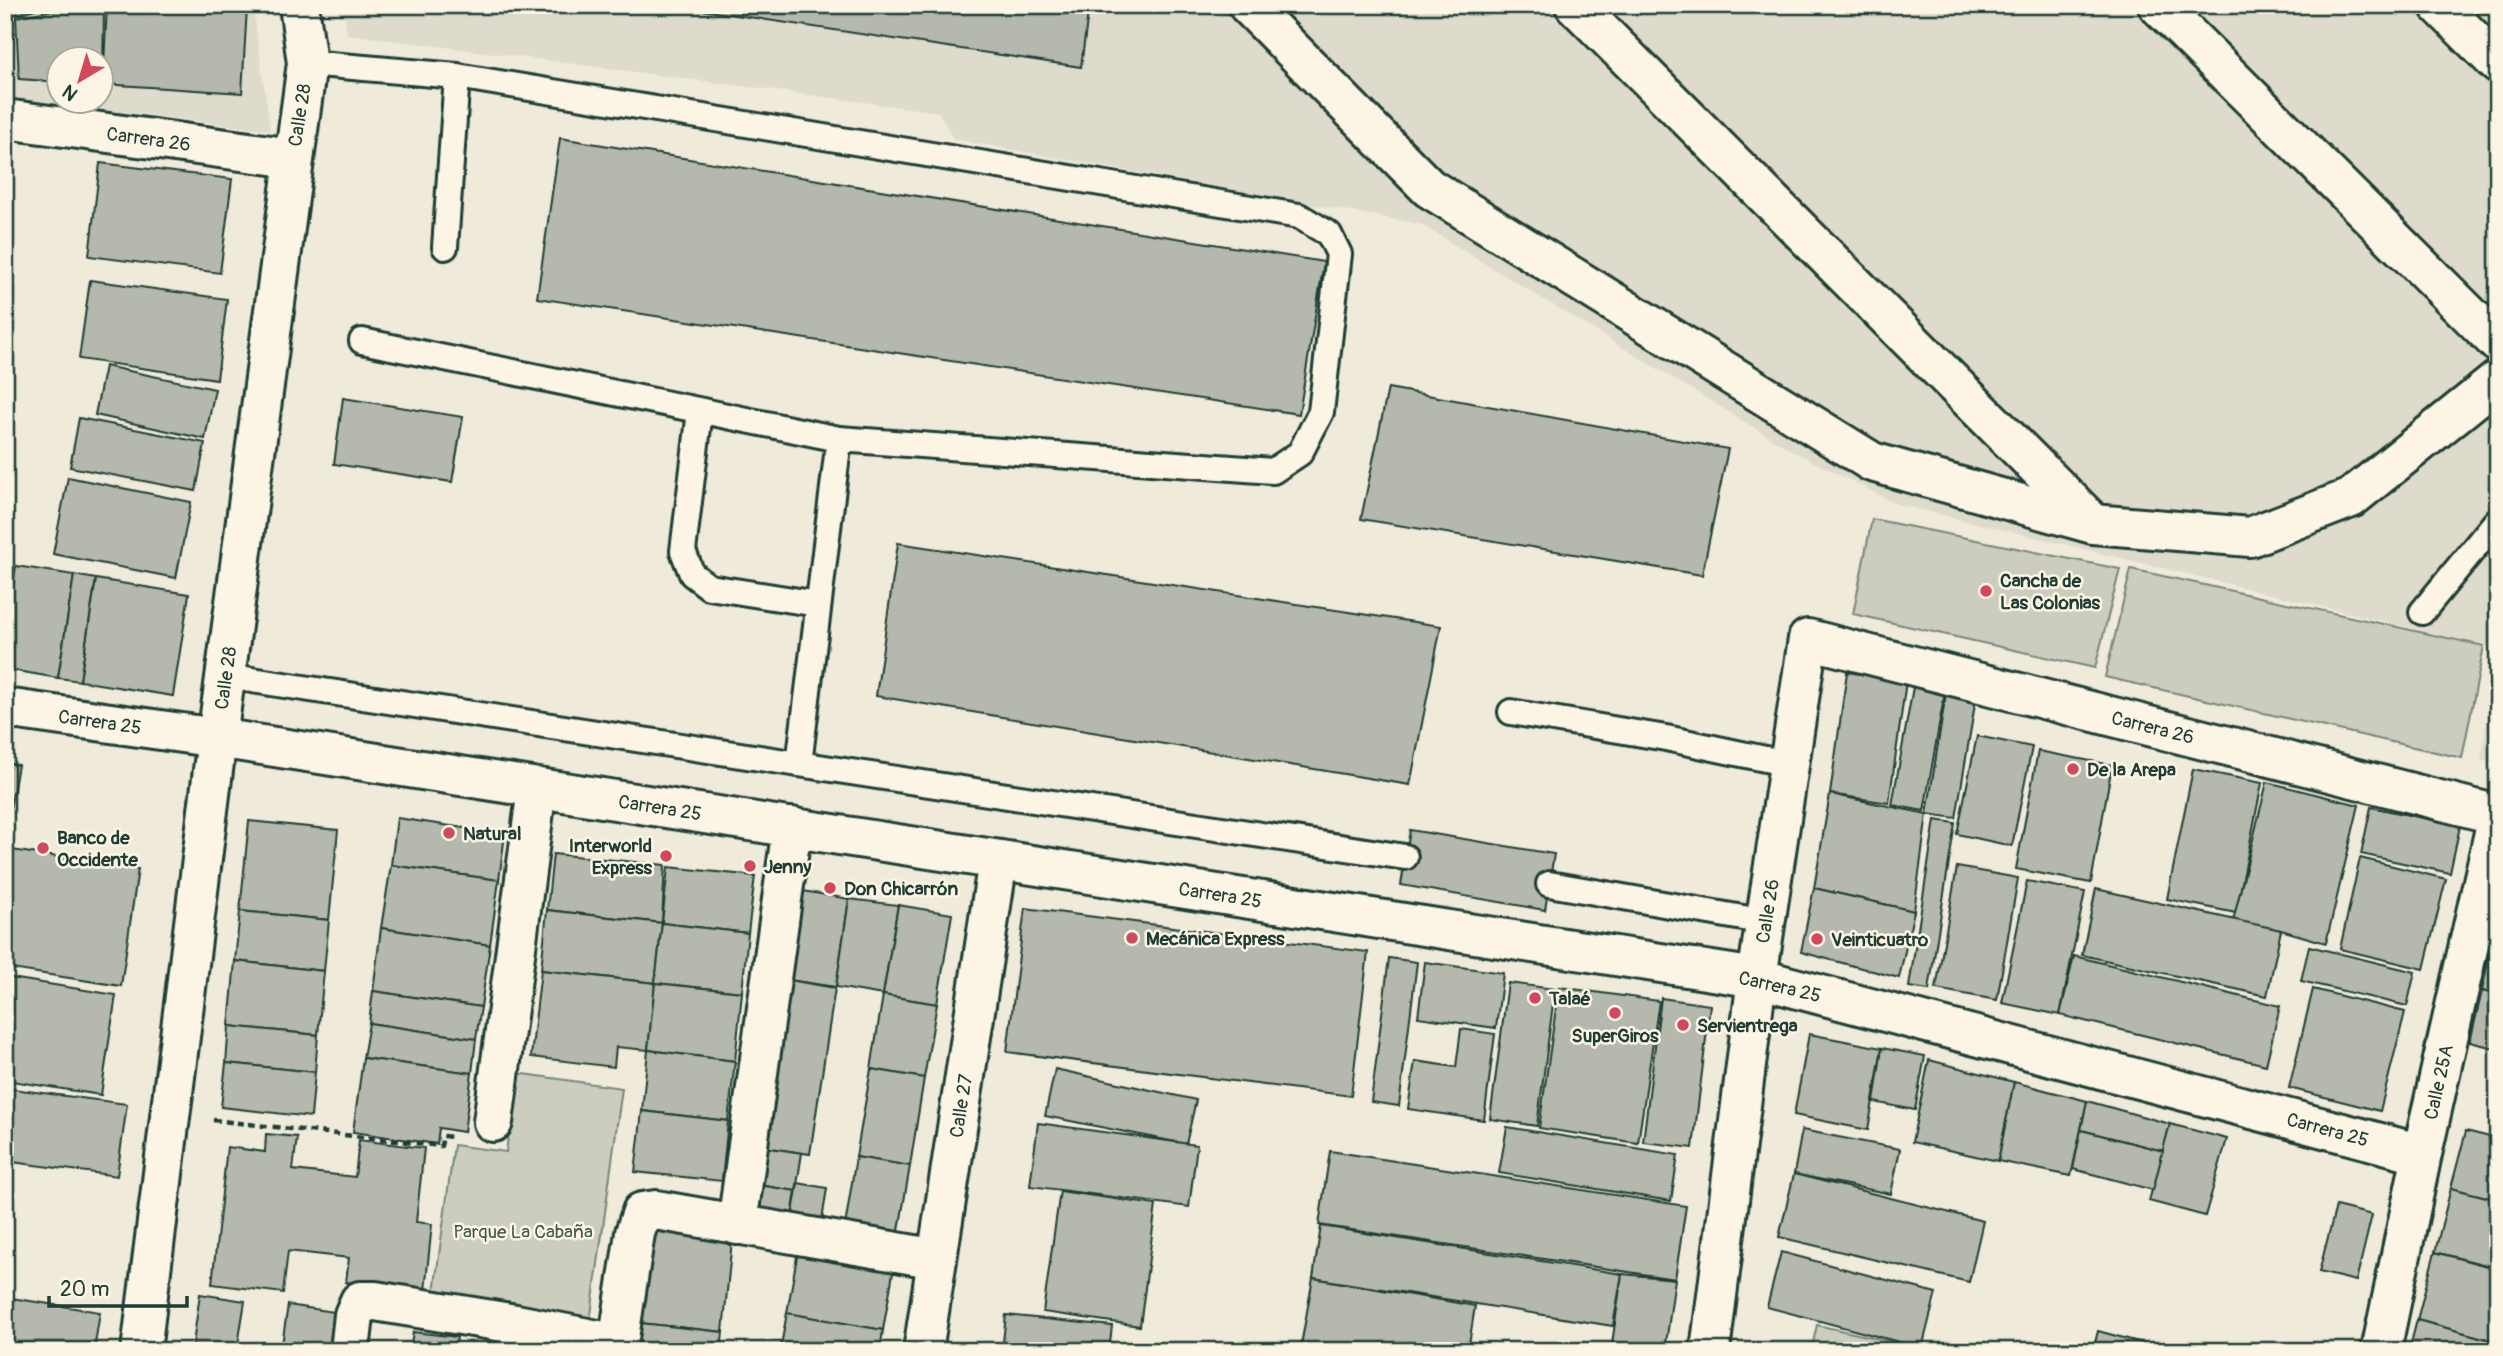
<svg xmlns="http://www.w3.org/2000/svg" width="2503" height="1356" viewBox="0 0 2503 1356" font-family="Pangolin,sans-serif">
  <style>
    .built { fill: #dedbcc; fill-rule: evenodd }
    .green { fill: #cccdbf; stroke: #76857a; stroke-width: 2 }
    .building { fill: #b5b9ad; stroke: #1f3d34; stroke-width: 2 }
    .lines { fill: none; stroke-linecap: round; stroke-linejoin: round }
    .service-casing { stroke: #1f3d34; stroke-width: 30 }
    .minor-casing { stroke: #1f3d34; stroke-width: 44 }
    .secondary-casing { stroke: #1f3d34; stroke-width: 44 }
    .path { stroke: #1f3d34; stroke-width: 4.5; stroke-dasharray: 7 5; stroke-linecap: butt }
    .service { stroke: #fcf5e5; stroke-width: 24 }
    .minor { stroke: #fcf5e5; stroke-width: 38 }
    .secondary { stroke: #fcf5e5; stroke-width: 38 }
    .poi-dot { fill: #d1495b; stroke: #fcf5e5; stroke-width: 2.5 }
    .labels { text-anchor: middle; stroke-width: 5; stroke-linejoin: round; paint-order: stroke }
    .street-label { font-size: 19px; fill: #1f3d34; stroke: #fcf5e5 }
    .poi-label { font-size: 19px; font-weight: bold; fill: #1f3d34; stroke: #fcf5e5; text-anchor: start }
    .park-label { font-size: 19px; fill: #425a50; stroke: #fcf5e5 }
  </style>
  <rect width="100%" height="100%" fill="#efeada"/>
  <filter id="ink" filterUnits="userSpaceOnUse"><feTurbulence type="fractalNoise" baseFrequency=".0143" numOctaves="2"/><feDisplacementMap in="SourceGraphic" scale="14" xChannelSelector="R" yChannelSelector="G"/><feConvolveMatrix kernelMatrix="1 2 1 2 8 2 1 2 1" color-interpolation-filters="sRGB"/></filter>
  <g filter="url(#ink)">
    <!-- built -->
    <g class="built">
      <path d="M5 5H253L270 130 5 98ZM60 60H102V102H60Z"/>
      <path d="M344 5H2498V649L1897 504 1791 450 1420 224 953 139 939 112 347 34Z"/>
      <path d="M2498 650V764L2481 760Z"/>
    </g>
    <!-- green -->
    <g class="green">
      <path d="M1872 519 2120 569 2095 668 1853 614Z"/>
      <path d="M2131 569 2484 646 2462 758 2105 677Z"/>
      <path d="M517 1073 622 1088 590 1322 433 1299 454 1145 506 1152Z"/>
      <path d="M1817 1325 1934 1351H1811Z"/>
    </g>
    <!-- building -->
    <g class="building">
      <path d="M5 5H49L5 18Z"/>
      <path d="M78 5H104L103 84 102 60H60V82L19 79 16 17Z"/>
      <path d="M107 5 247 7 242 93 103 84Z"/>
      <path d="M668 5H1089L1081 67Z"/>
      <path d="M560 138 1324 262 1299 414 537 298Z"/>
      <path d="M100 163 232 179 220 273 89 256Z"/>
      <path d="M90 280 227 299 217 379 79 359Z"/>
      <path d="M105 366 215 389 205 439 95 415Z"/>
      <path d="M1388 388 1728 449 1702 575 1361 519Z"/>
      <path d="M343 398 463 417 452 482 334 464Z"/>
      <path d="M79 418 205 443 196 491 70 467Z"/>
      <path d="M68 477 191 502 176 578 53 554Z"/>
      <path d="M898 543 1441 626 1410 785 876 696Z"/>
      <path d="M16 566 74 575 58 678 5 669V635Z"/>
      <path d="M74 575 96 579 80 681 58 678Z"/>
      <path d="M5 577 11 578 5 622Z"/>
      <path d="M96 579 189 594 173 696 80 681Z"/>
      <path d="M1847 672 1906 681 1889 803 1830 794Z"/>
      <path d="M1913 687 1945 692 1924 811 1892 805Z"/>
      <path d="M1946 693 1976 698 1956 818 1927 814Z"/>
      <path d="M1977 736 2032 747 2012 846 1957 834Z"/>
      <path d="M2038 751 2112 765 2091 883 2016 869Z"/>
      <path d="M5 762 18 765 7 827H5Z"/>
      <path d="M2193 769 2262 783 2236 913 2167 899Z"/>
      <path d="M2267 782 2359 805 2326 943 2281 930 2233 921Z"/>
      <path d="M1830 794 1927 814 1914 911 1814 888Z"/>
      <path d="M2371 807 2460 826 2450 873 2361 854Z"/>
      <path d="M397 818 505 834 499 880 391 865Z"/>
      <path d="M1935 820 1955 823 1929 990 1909 987Z"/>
      <path d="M249 821 338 830 329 920 240 911Z"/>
      <path d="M1410 830 1554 854 1545 910 1401 885Z"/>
      <path d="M5 849 138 869 121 986 5 968Z"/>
      <path d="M553 854 665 865 662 923 547 910Z"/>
      <path d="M2360 858 2446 879 2424 969 2340 949Z"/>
      <path d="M391 865 499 880 490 945 381 928Z"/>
      <path d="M668 867 755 876 748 933 662 923Z"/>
      <path d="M1957 867 2018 878 1997 1000 1936 989Z"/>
      <path d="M2027 881 2085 892 2060 1015 2002 1003Z"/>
      <path d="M1814 888 1914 911 1899 978 1801 952Z"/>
      <path d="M2096 889 2281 930 2267 996 2082 955Z"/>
      <path d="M803 891 849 899 836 987 789 980Z"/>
      <path d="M849 899 898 905 883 995 836 987Z"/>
      <path d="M898 905 952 914 937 1004 883 995Z"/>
      <path d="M1025 908 1368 952 1351 1096 1007 1052Z"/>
      <path d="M547 910 662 923 655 983 541 970Z"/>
      <path d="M240 911 329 920 324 971 235 961Z"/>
      <path d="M662 923 748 933 742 992 655 983Z"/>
      <path d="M381 928 490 945 481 1007 373 991Z"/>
      <path d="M2494 932H2498V994L2482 991Z"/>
      <path d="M2309 946 2415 972 2407 1006 2301 981Z"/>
      <path d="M2074 956 2280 1006 2266 1065 2060 1015Z"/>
      <path d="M1389 958 1417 962 1399 1106 1371 1102Z"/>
      <path d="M235 961 324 971 318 1035 229 1026Z"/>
      <path d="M1425 962 1503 973 1496 1028 1418 1017Z"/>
      <path d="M541 970 655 983 648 1050 616 1047 614 1067 531 1057Z"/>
      <path d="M5 977 116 995 101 1095 5 1080Z"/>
      <path d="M789 980 835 988 810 1154 764 1147Z"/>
      <path d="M655 983 742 992 735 1061 648 1050Z"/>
      <path d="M1508 983 1555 989 1537 1126 1490 1119Z"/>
      <path d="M1559 987 1659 1001 1638 1143 1539 1128Z"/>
      <path d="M2313 989 2405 1012 2380 1111 2289 1088Z"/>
      <path d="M373 991 481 1007 476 1039 369 1023Z"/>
      <path d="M2482 991 2498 995V1049L2470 1042Z"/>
      <path d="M883 995 937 1004 924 1078 871 1069Z"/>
      <path d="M1661 998 1710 1005 1693 1148 1643 1142Z"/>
      <path d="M369 1023 476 1039 472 1073 363 1058Z"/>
      <path d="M229 1026 318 1035 315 1072 226 1063Z"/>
      <path d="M1461 1029 1495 1034 1484 1120 1408 1109 1415 1061 1456 1067Z"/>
      <path d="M1809 1034 1882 1048 1868 1130 1794 1115Z"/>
      <path d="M1882 1048 1925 1056 1915 1110 1874 1102Z"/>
      <path d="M648 1050 735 1061 728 1121 642 1111Z"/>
      <path d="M363 1058 472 1073 464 1132 439 1128 437 1144 353 1132Z"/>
      <path d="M1929 1060 2014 1082 1998 1161 1912 1142Z"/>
      <path d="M226 1063 315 1072 311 1117 221 1107Z"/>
      <path d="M871 1069 924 1078 910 1166 856 1157Z"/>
      <path d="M1055 1069 1196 1100 1186 1144 1045 1116Z"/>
      <path d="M2014 1082 2087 1101 2071 1176 1998 1161Z"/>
      <path d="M5 1088 127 1104 117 1176 5 1161Z"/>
      <path d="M2087 1101 2170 1124 2163 1151 2081 1130Z"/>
      <path d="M642 1111 728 1121 722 1181 635 1172Z"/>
      <path d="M1038 1123 1197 1145 1189 1207 1030 1186Z"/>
      <path d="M2170 1124 2227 1139 2205 1216 2149 1201Z"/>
      <path d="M1507 1127 1678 1155 1671 1201 1499 1173Z"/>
      <path d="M1802 1130 1900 1149 1891 1194 1794 1174Z"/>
      <path d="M2081 1130 2163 1151 2153 1190 2073 1169Z"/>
      <path d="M2466 1131 2498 1139V1200L2451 1188Z"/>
      <path d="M266 1134 297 1137 293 1170 355 1177 359 1140 424 1148 416 1222 432 1224 425 1291 346 1282 349 1258 288 1251 283 1293 212 1284 227 1147 265 1152Z"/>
      <path d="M764 1147 802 1153 796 1191 759 1185Z"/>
      <path d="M1330 1151 1686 1206 1675 1279 1319 1225Z"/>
      <path d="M856 1157 910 1166 896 1248 843 1239Z"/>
      <path d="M1794 1174 1983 1221 1969 1282 1779 1237Z"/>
      <path d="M798 1183 827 1188 820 1234 790 1230Z"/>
      <path d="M759 1185 796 1191 790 1230 753 1223Z"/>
      <path d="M2451 1188 2498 1200V1268L2435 1252Z"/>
      <path d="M1060 1191 1156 1205 1140 1326 1043 1312Z"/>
      <path d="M2336 1206 2372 1215 2356 1281 2319 1272Z"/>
      <path d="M1321 1226 1622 1274 1613 1326 1313 1278Z"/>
      <path d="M650 1231 732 1240 723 1332 640 1323Z"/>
      <path d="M798 1251 894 1267 883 1330 787 1313Z"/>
      <path d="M1781 1252 1936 1293 1922 1348 1767 1307Z"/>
      <path d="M2435 1252 2498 1269V1342L2417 1320Z"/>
      <path d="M1622 1274 1675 1279 1665 1351H1611Z"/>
      <path d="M1313 1278 1475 1306 1468 1351H1300Z"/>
      <path d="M200 1294 245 1301 237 1351H192Z"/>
      <path d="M5 1297 100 1312 94 1351H5Z"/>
      <path d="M288 1305 341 1313 336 1351H281Z"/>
      <path d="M787 1313 883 1330 880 1351H780Z"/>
      <path d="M1006 1315 1112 1326 1109 1351H1002Z"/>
      <path d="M2417 1320 2498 1342V1351H2409Z"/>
      <path d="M640 1323 723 1332 721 1351H637Z"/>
      <path d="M2098 1331 2172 1351H2093Z"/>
      <path d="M413 1332 457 1337 455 1351H371L372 1346 410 1351Z"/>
      <path d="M514 1338 569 1351H512Z"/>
    </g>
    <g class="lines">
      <!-- service casing -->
      <g class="service-casing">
        <g id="service">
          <path d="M307 63 457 76 1299 216 1329 234 1339 254 1321 412 1300 453 1273 471 839 439 799 764"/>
          <path d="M445 247 457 76"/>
          <path d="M362 341 839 439"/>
          <path d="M700 411 683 551 692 574 709 587 818 604"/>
          <path d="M2422 612 2498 519"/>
          <path d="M226 676 1405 857"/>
          <path d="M1511 712 1666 738 1789 764"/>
          <path d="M1549 884 1766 922"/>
        </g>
      </g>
      <!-- minor casing -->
      <g class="minor-casing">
        <g id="minor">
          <path d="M1248 5 1429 188 1872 462 2093 524 2250 537 2351 498 2498 380"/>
          <path d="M1575 5 2092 522"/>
          <path d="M2158 5 2498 343"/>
          <path d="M2439 5 2498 64"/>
          <path id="s1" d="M5 119 293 158"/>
          <path id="s2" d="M5 708 217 738 141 1351"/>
          <path d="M493 1122 537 788"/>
          <path d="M737 1225 792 827"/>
          <path d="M350 1351 354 1315 360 1301H375L516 1324 618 1344"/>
          <path d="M617 1351 635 1233 642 1212 656 1210 937 1259"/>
          <path id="s3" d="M923 1351 998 860"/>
          <path id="s4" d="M2381 1351 2422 1154 2498 815 1808 639 1757 978 2422 1154"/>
        </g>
      </g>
      <!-- secondary casing -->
      <g class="secondary-casing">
        <g id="secondary">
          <path id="s5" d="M299 5 307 63 217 738 1757 978 1710 1351"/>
        </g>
      </g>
      <!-- path -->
      <path class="path" d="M213 1120 441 1146 443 1136 453 1137"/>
      <!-- service -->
      <use href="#service" class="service"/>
      <!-- minor -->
      <use href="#minor" class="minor"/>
      <!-- secondary -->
      <use href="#secondary" class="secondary"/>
    </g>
  </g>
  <!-- markers -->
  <g class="poi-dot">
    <circle cx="1986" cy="591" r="7"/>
    <circle cx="2073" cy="769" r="7"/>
    <circle cx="449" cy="833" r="7"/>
    <circle cx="43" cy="848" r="7"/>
    <circle cx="666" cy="856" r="7"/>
    <circle cx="750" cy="866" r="7"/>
    <circle cx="830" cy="888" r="7"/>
    <circle cx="1132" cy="938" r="7"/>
    <circle cx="1817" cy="939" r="7"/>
    <circle cx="1535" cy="998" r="7"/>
    <circle cx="1615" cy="1013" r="7"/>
    <circle cx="1683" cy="1025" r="7"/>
  </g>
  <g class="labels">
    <!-- street labels -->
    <g class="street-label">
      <text transform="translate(299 115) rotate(-81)" y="7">Calle 28</text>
      <text dy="7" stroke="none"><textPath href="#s1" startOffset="145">Carrera 26</textPath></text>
      <text transform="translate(225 678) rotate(-82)" y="7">Calle 28</text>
      <text dy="7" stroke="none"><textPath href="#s2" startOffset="96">Carrera 25</textPath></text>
      <text transform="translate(2153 727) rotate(14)" y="7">Carrera 26</text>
      <text dy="7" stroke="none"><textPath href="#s5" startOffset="1188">Carrera 25</textPath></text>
      <text dy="7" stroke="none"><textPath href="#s5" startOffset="1755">Carrera 25</textPath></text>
      <text transform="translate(1767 911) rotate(-81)" y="7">Calle 26</text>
      <text transform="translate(1780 986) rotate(13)" y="7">Carrera 25</text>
      <text dy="7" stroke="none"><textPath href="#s4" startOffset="275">Calle 25A</textPath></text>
      <text dy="7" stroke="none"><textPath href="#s3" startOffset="248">Calle 27</textPath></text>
      <text dy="7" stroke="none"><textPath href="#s4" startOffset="2194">Carrera 25</textPath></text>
    </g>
    <!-- poi labels -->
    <g class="poi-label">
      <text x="2000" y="587">Cancha de<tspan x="2000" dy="22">Las Colonias</tspan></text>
      <text x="2087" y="776">De la Arepa</text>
      <text x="463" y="840">Natural</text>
      <text x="57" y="844">Banco de<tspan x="57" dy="22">Occidente</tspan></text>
      <text x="652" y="852" text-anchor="end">Interworld<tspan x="652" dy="22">Express</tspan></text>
      <text x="764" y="873">Jenny</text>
      <text x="844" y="895">Don Chicarrón</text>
      <text x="1146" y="945">Mecánica Express</text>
      <text x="1831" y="946">Veinticuatro</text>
      <text x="1549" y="1005">Talaé</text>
      <text x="1697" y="1032">Servientrega</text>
      <text x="1615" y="1042" text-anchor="middle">SuperGiros</text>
    </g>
    <!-- park labels -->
    <g class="park-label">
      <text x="523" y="1238">Parque La Cabaña</text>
    </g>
  </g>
  <!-- margin -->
  <rect width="2503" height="1356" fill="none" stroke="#fcf5e5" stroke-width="28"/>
  <rect x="14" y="14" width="2475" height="1328" fill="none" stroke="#1f3d34" stroke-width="2.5" filter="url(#ink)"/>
  <!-- north arrow -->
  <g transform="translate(80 80) rotate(218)"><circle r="33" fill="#fcf5e5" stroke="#a4ab9e" stroke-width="2"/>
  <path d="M0-5L12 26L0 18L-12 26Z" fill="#d1495b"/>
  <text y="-10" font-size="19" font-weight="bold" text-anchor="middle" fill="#1f3d34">N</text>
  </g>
  <!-- scale -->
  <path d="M49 1296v10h138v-10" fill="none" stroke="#1f3d34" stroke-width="3.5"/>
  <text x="60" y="1296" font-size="21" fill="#1f3d34" stroke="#fcf5e5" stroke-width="5" paint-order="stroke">20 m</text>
</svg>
